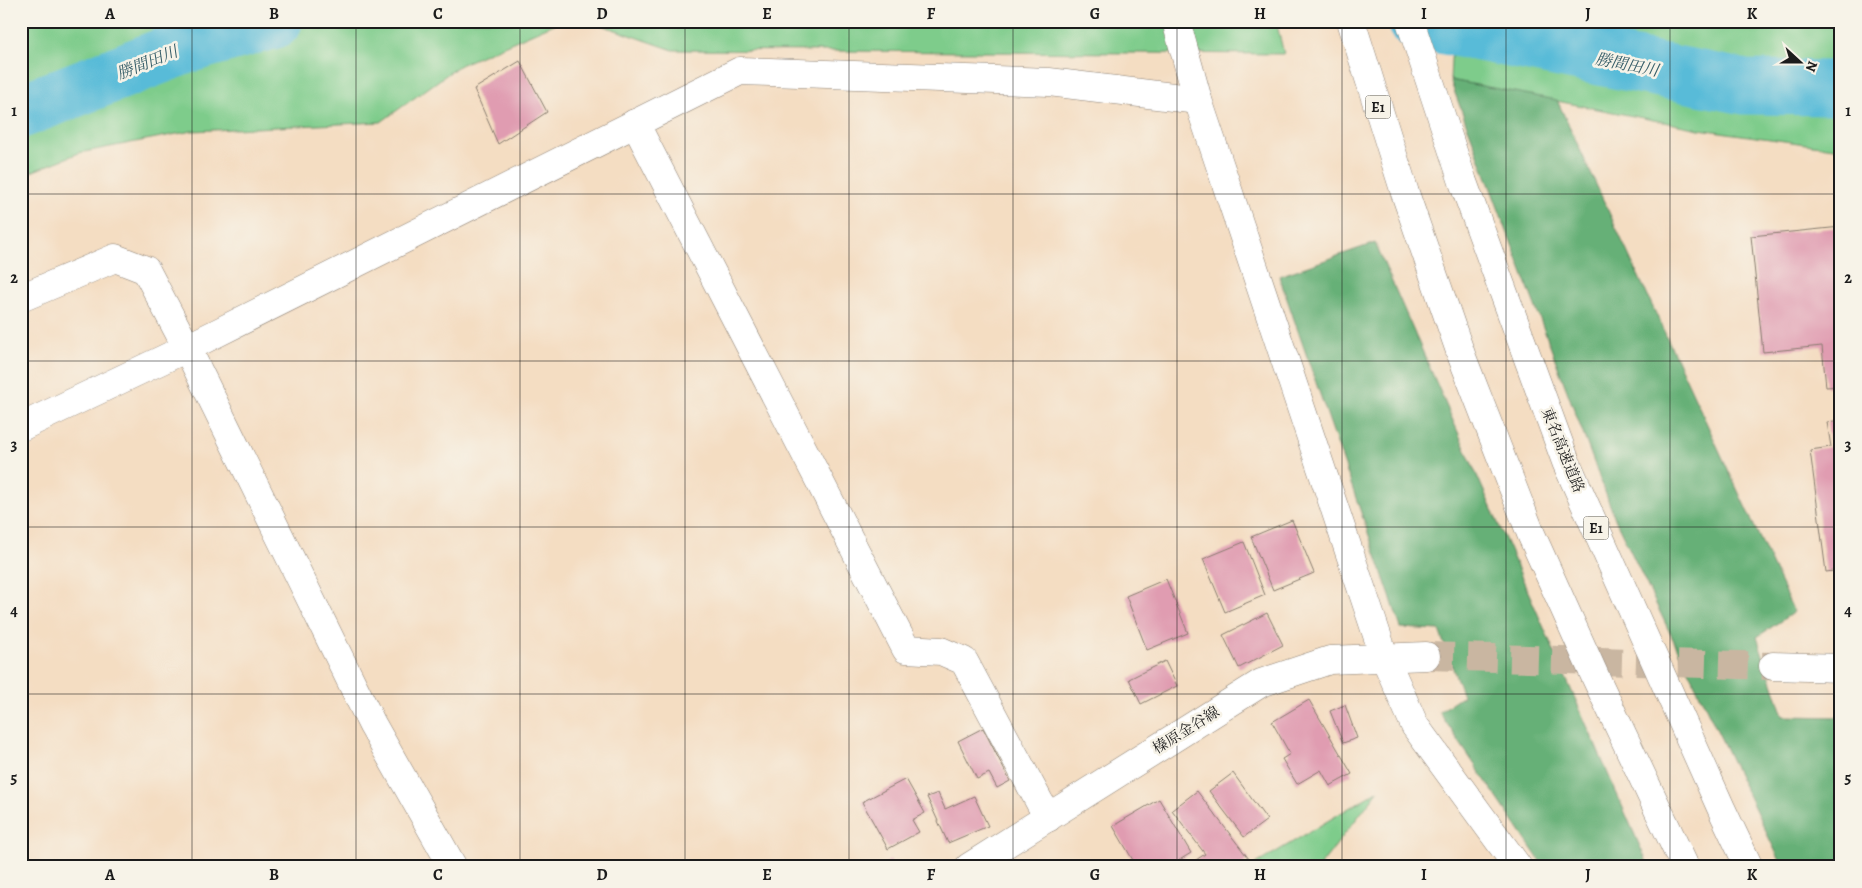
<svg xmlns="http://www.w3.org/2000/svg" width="1862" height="888" viewBox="0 0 1862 888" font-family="Alegreya,'Noto Serif JP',serif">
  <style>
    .green { fill: #7ecc8b; stroke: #4d7454 }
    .forest { fill: #66b077; stroke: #41664a }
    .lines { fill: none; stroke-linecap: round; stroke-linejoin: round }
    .river { stroke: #59bbd8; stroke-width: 55 }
    .building { fill: #e09cb1 }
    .major-tunnel { stroke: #c9b6a1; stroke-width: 28; stroke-dasharray: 28 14; stroke-linecap: butt }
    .minor-casing { stroke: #887c6f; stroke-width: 29 }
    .major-casing { stroke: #887c6f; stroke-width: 29 }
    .highway-casing { stroke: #887c6f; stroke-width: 29 }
    .minor { stroke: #fff; stroke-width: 28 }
    .major { stroke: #fff; stroke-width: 28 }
    .highway { stroke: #fff; stroke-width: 28 }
    .grid { fill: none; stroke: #1c1c1c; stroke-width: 1; stroke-opacity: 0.55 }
    .labels { text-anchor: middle; stroke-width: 5; stroke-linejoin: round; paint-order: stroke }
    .shield { fill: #f7f3e8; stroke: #5e5c59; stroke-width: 1 }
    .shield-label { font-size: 14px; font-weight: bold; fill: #1c1c1c }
    .street-label { font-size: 15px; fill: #1c1c1c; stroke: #f7f3e8 }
    .water-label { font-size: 16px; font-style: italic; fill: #345c67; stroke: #f7f3e8 }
    .neatline { fill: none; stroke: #1c1c1c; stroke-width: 2 }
    .grid-label { font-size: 16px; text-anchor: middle; font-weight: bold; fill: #1c1c1c }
  </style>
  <rect width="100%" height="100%" fill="#f7f3e8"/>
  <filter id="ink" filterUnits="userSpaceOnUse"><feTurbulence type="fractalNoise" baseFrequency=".02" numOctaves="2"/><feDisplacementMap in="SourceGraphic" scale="10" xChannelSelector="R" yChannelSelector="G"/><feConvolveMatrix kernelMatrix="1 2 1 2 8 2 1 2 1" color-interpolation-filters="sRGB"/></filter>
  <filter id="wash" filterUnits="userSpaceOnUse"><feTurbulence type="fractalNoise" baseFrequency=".0096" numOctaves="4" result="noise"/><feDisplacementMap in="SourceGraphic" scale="20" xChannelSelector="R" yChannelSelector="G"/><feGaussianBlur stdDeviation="1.12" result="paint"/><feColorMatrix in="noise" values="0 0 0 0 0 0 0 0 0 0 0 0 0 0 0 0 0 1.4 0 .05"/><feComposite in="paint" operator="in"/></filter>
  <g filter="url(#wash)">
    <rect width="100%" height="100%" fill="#f4ddc2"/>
    <!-- green -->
    <g class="green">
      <path d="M21 21H561L460 65 381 122 192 131 79 153 21 176Z"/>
      <path d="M590 21H1276L1284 54 673 50Z"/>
      <path d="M1453 21H1841V149L1699 129 1450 80Z"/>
      <path d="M1379 790 1319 867H1251Z"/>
    </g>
    <!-- forest -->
    <g class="forest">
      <path d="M1450 80 1557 100 1794 612 1757 637 1783 716 1841 717V867H1783L1616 521Z"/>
      <path d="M1375 243 1649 867H1544L1439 712 1463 696 1439 630 1401 628 1279 276Z"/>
    </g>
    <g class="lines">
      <!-- river -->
      <g class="river">
        <path d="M1415 21 1745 87 1841 88"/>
        <path d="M21 111 187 46 275 21"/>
      </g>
    </g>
    <g id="blocks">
      <!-- building -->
      <g class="building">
        <path d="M520 61 547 112 498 144 474 89Z"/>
        <path d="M1841 227V386L1826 387 1822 346 1763 352 1751 236Z"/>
        <path d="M1841 420V570L1826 572 1810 450 1831 447 1827 422Z"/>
        <path d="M1292 520 1314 573 1273 590 1251 537Z"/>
        <path d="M1244 542 1265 595 1225 612 1203 559Z"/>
        <path d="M1166 579 1188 633 1147 650 1126 596Z"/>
        <path d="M1267 613 1283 645 1239 668 1223 635Z"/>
        <path d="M1165 661 1177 686 1141 704 1129 679Z"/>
        <path d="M1309 700 1352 774 1330 786 1321 770 1297 784 1282 759 1290 754 1272 722Z"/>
        <path d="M1345 705 1357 738 1343 743 1330 711Z"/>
        <path d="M983 728 1010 781 997 788 989 773 977 779 958 741Z"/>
        <path d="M1233 773 1267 820 1244 837 1209 791Z"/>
        <path d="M906 779 925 813 912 820 919 832 888 849 862 802Z"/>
        <path d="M1197 791 1249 859 1239 867H1197L1193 862 1205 854 1172 810Z"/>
        <path d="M938 793 945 809 974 796 988 826 948 843 927 797Z"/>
        <path d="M1159 799 1191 853 1168 867H1137L1113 826Z"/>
        <path d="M890 860 895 867H879Z"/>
      </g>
    </g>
  </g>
  <g filter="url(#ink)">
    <use href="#blocks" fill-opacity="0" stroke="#887c6f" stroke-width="1"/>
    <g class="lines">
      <!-- major-tunnel -->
      <path class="major-tunnel" d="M1426 656 1773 666"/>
      <!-- minor casing -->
      <g class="minor-casing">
        <g id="minor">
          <path d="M1176 21 1198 100 1384 656 1415 726 1518 867"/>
          <path d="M635 123 906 649 941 651 964 661 1048 818"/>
          <path d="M21 298 115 258 146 270 187 348 372 724 453 867"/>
          <path d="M21 427 187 348 740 71 1049 82 1198 100"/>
        </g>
      </g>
      <!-- major casing -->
      <g class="major-casing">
        <g id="major">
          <path d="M1773 666 1841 668"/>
          <path d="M969 867 1261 683 1330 660 1426 656"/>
        </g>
      </g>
      <!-- highway casing -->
      <g class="highway-casing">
        <g id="highway">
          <path d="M1351 21 1405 193 1462 357 1531 534 1594 674 1685 867"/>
          <path d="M1410 21 1463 182 1566 462 1721 808 1749 867"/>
        </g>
      </g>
      <!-- minor -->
      <use href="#minor" class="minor"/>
      <!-- major -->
      <use href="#major" class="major"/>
      <!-- highway -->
      <use href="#highway" class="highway"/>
    </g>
  </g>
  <!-- grid -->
  <path class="grid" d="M192 21V867M356 21V867M520 21V867M685 21V867M849 21V867M1013 21V867M1177 21V867M1342 21V867M1506 21V867M1670 21V867M21 194H1841M21 361H1841M21 527H1841M21 694H1841"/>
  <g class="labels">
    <!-- shield labels -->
    <g class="shield">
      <rect x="1365.5" y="95.5" width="25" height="23" rx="4"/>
      <rect x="1583.5" y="516.5" width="25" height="23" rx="4"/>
    </g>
    <g class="shield-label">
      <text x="1378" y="112">E1</text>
      <text x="1596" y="533">E1</text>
    </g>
    <!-- street labels -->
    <g class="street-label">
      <text transform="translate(1563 450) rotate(68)" y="5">東名高速道路</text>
      <text transform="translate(1186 730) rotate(-32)" y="5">榛原金谷線</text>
    </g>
    <!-- water labels -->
    <g class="water-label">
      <text transform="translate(147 62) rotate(-22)" y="6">勝間田川</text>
      <text transform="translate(1627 64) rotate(11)" y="6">勝間田川</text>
    </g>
  </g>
  <!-- margin -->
  <rect width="1862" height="888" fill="none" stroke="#f7f3e8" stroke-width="55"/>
  <!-- north arrow -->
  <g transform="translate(1800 62) rotate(111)" stroke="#f7f3e8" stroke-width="4" paint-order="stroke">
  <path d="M0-4L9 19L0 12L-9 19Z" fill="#1c1c1c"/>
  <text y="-8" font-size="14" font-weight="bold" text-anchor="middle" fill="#1c1c1c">N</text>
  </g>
  <rect x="28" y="28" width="1806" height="832" class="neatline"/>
  <g class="grid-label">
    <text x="110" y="19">A</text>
    <text x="274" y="19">B</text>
    <text x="438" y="19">C</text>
    <text x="602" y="19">D</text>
    <text x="767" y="19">E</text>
    <text x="931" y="19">F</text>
    <text x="1095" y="19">G</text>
    <text x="1260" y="19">H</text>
    <text x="1424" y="19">I</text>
    <text x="1588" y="19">J</text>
    <text x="1752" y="19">K</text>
    <text x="14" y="116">1</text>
    <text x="1848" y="116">1</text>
    <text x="14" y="283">2</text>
    <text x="1848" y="283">2</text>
    <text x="14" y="450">3</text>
    <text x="1848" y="450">3</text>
    <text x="14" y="616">4</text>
    <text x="1848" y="616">4</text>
    <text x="14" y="783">5</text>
    <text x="1848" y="783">5</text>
    <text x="110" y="880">A</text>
    <text x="274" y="880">B</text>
    <text x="438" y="880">C</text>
    <text x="602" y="880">D</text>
    <text x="767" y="880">E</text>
    <text x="931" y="880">F</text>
    <text x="1095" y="880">G</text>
    <text x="1260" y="880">H</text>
    <text x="1424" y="880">I</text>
    <text x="1588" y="880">J</text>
    <text x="1752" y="880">K</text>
  </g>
</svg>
